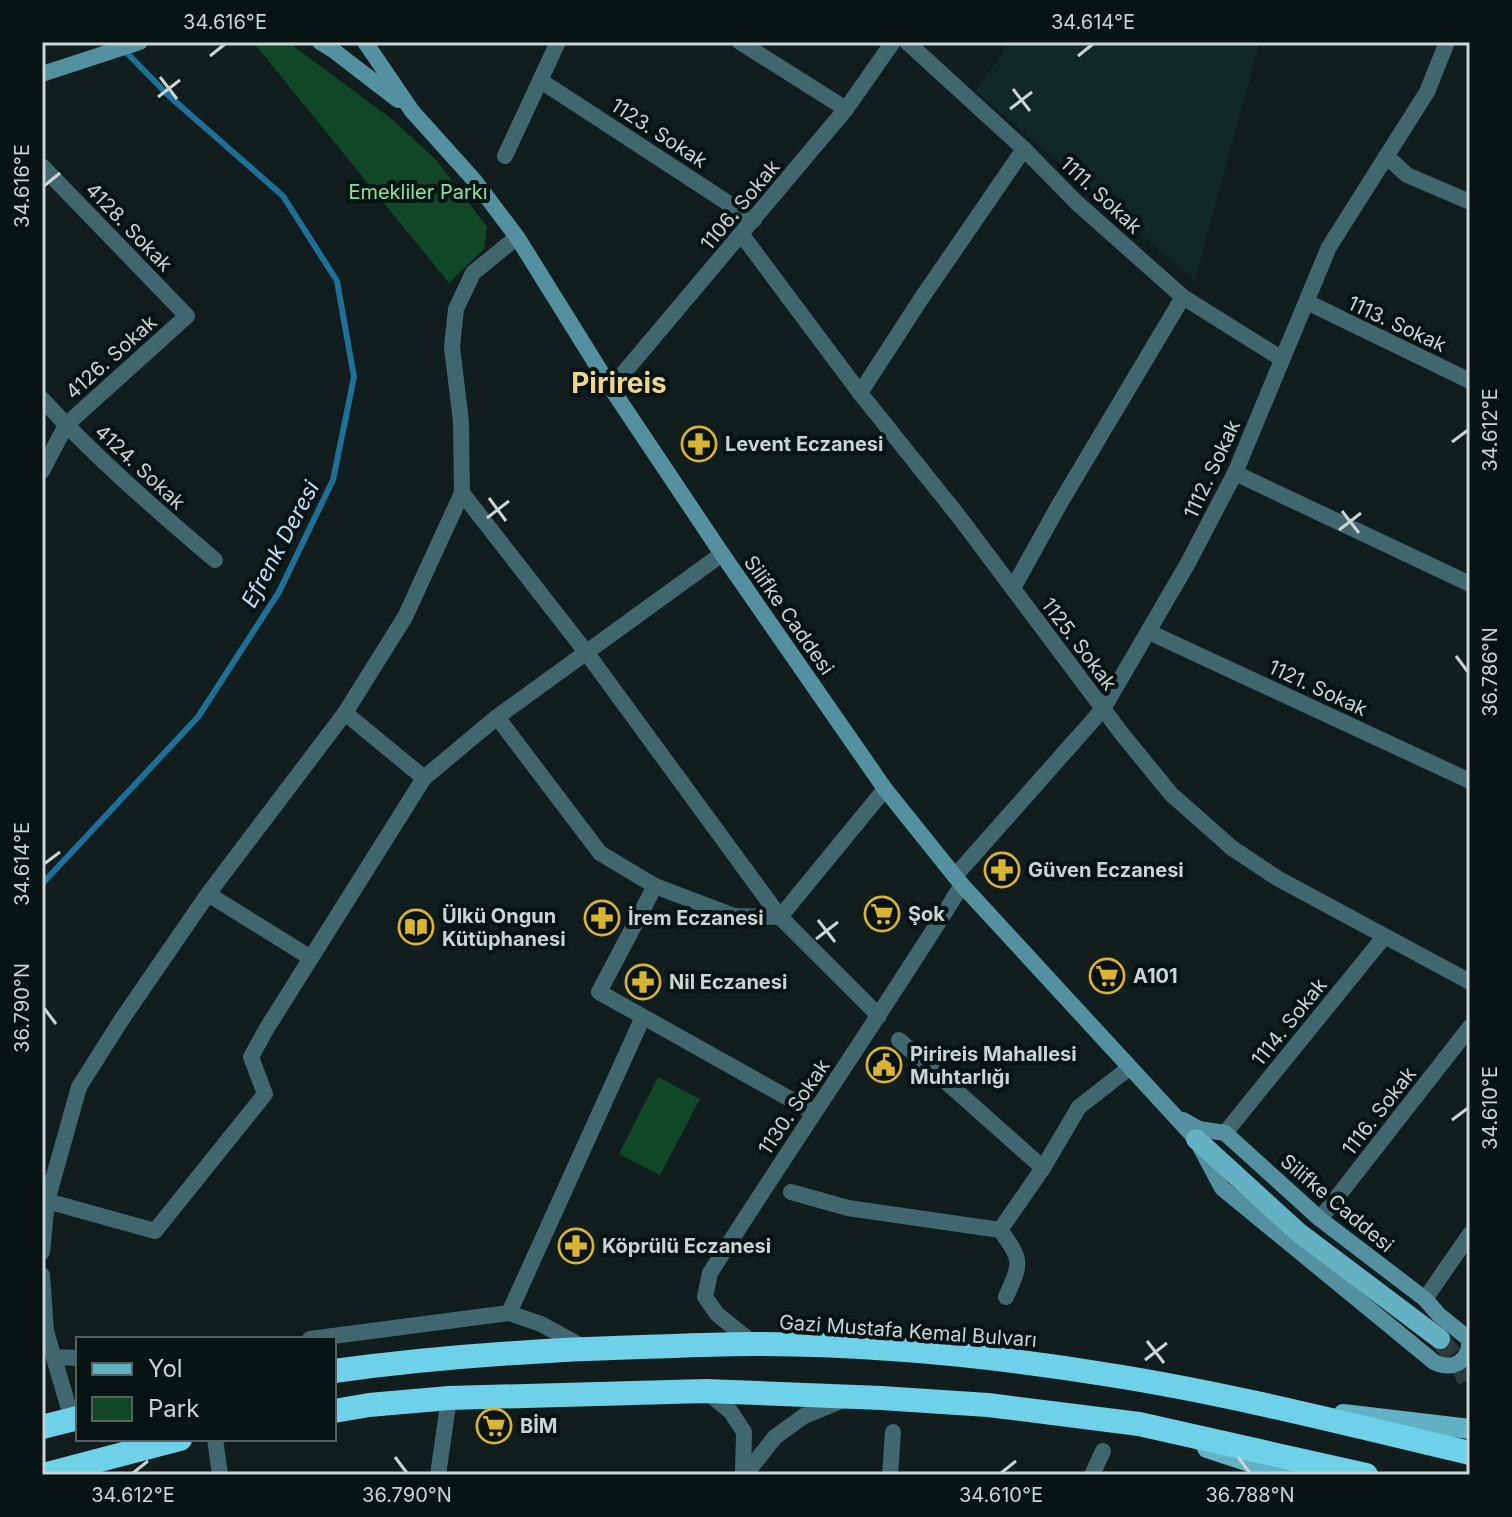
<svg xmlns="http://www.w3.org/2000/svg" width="1512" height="1517" viewBox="0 0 1512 1517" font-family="Inter,sans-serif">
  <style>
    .built { fill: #122827 }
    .green { fill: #114626 }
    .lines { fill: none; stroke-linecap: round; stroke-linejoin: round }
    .stream { stroke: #1e7097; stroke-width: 6 }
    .primary-tunnel { stroke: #2d3938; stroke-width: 20; stroke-dasharray: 20 10; stroke-linecap: butt }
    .street { stroke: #41666e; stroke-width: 16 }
    .secondary { stroke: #54919f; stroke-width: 16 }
    .primary { stroke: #62b2c4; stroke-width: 20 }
    .highway { stroke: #6ed1e7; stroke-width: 24 }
    .ticks { fill: none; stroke: #cbd3d3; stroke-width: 3 }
    .labels { text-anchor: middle; stroke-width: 8; stroke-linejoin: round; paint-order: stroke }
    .street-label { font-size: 20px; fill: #cbd3d3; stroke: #081414 }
    .park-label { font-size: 20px; fill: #84e2a2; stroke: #081414 }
    .poi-label { font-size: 20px; font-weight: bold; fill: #cbd3d3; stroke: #081414; text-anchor: start }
    .water-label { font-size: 22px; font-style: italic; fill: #bbe2f9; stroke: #081414 }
    .district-label { font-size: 28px; font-weight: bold; fill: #efd689; stroke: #081414 }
    .neatline { fill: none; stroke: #cbd3d3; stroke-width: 3 }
    .ticks-label { font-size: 20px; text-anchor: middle; fill: #cbd3d3 }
  </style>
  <rect width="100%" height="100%" fill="#111e1d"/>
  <!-- built -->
  <path class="built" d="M1010 42H1260L1195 281 976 91Z"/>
  <!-- green -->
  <g class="green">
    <path d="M253 42H288L393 120 437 161 487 227 484 249 449 283Z"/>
    <path d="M658 1077 700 1099 660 1175 619 1154Z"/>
  </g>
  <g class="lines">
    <!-- stream -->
    <path class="stream" d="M42 884 198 717 279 592 333 480 354 377 337 281 283 196 169 96 125 51"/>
    <!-- primary-tunnel -->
    <path class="primary-tunnel" d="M1440 1339 1461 1367 1470 1386"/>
    <!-- street -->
    <g class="street">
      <path d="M740 42 846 109"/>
      <path d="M907 42 1024 149 1076 202 1183 297 1282 359"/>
      <path d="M541 81 754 220"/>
      <path d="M505 156 558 42"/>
      <path d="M1386 156 1407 175 1470 202"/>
      <path d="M42 166 187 316 66 425 42 471"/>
      <path d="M742 235 860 393 960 518 1122 734 1171 794 1232 848 1277 878 1470 982"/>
      <path d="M1307 302 1470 381"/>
      <path d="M611 388 846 109 893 42"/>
      <path d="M860 393 921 299 1024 149"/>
      <path d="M42 399C95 457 155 509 215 560"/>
      <path d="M1235 473 1470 584"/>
      <path d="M462 493 586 652 780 917 879 1016"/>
      <path d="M1013 588 1059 505 1183 297"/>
      <path d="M1149 632 1470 781"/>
      <path d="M345 713 424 778"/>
      <path d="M497 717 600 853 655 886 734 916 780 917 885 789"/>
      <path d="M955 876 1103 709 1188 563 1235 473 1329 247 1427 92 1447 42"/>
      <path d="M655 886 599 992 813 1112"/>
      <path d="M208 894 311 958"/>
      <path d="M899 1040 1043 1168"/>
      <path d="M1225 1133 1384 937"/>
      <path d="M791 1192 848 1208 1000 1230C1023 1261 1021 1263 1006 1297"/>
      <path d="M47 1201 155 1231 265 1094 251 1057 267 1028 424 778 497 717 722 554"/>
      <path d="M1320 1219 1470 1027"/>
      <path d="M1000 1230 1043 1168 1079 1107 1129 1068"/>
      <path d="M42 1252 47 1201 79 1087 122 1019 208 894 345 713 405 617 462 493 461 422 452 347 456 309 473 273 517 237"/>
      <path d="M42 1275 46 1331 72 1419"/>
      <path d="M1425 1299 1470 1234"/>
      <path d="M509 1313 643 1017"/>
      <path d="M310 1339 509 1313 541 1324 583 1347"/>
      <path d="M754 1344 717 1314 705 1297 710 1273C793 1143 880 1016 962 885"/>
      <path d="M54 1357 78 1358"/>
      <path d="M706 1391 731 1412 744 1432 743 1475"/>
      <path d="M215 1439 220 1475"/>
      <path d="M438 1475 449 1398"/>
      <path d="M745 1475 775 1437 804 1416 843 1400"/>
      <path d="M890 1475 893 1432"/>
      <path d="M1092 1475 1103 1451"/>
    </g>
    <!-- secondary -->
    <g class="secondary">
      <path d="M320 42 333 50 398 100"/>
      <path d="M365 42 412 111 474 180 517 237 611 388 722 554 885 789 962 885 1196 1139 1222 1188 1434 1362C1453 1372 1471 1360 1469 1339"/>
      <path d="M42 74 140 42"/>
      <path d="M1183 1120 1199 1129 1225 1133 1320 1219 1425 1299 1439 1315 1470 1340"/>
    </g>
    <!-- primary -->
    <g class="primary">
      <path d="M1196 1139 1298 1232 1440 1339"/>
      <path d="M1343 1414 1470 1429"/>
      <path d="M1207 1448 1289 1475"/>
    </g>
    <!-- highway -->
    <g class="highway">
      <path d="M334 1371C436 1357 538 1350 641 1347 679 1346 717 1344 755 1344 874 1344 994 1356 1110 1375 1231 1394 1351 1425 1470 1453"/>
      <path d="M334 1411 369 1405 449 1398 706 1391 881 1398 988 1405 1139 1424 1366 1475"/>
      <path d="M42 1427 78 1418"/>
      <path d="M43 1475 180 1439"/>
    </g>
  </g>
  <!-- ticks -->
  <path class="ticks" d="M210 56 225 44M1078 56 1093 44M160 77 177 99M1013 89 1030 111M158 97 180 80M1010 109 1032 92M44 186 60 173M1452 442 1468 430M489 498 506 521M1342 511 1359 533M487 518 509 501M1339 530 1361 513M1456 656 1468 672M44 864 60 852M818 920 835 942M816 939 838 922M44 1008 56 1024M1452 1120 1468 1108M1147 1341 1164 1363M1145 1360 1167 1343M395 1457 407 1473M1238 1457 1250 1473M133 1473 148 1461M1001 1473 1016 1461"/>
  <!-- icons -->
  <defs>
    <g id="pharmacy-ring" transform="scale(1.8)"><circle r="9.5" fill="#081414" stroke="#d8b434" stroke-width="1.5"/><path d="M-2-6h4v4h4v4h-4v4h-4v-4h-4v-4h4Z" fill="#d8b434"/></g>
    <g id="supermarket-ring" transform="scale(1.8)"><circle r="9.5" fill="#081414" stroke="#d8b434" stroke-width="1.5"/><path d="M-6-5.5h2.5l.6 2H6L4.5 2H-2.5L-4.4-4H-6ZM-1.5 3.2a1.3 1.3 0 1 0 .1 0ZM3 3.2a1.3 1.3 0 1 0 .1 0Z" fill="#d8b434"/></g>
    <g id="library-ring" transform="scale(1.8)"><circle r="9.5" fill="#081414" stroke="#d8b434" stroke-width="1.5"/><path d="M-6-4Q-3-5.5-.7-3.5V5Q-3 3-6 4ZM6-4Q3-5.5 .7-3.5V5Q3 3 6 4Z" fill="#d8b434"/></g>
    <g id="civic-ring" transform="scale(1.8)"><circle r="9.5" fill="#081414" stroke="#d8b434" stroke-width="1.5"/><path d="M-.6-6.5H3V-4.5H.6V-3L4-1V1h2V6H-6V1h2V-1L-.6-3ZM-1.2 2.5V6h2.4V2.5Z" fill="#d8b434"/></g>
  </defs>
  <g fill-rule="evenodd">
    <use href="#pharmacy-ring" x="699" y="444"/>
    <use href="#pharmacy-ring" x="1002" y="870"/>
    <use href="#supermarket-ring" x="882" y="914"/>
    <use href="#pharmacy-ring" x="602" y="918"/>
    <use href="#library-ring" x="416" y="927"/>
    <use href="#supermarket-ring" x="1107" y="976"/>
    <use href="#pharmacy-ring" x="643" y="982"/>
    <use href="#civic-ring" x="884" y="1065"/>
    <use href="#pharmacy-ring" x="576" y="1246"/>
    <use href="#supermarket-ring" x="494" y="1426"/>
  </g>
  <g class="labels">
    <!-- street labels -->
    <g class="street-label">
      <text transform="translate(659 133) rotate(33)" y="7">1123. Sokak</text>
      <text transform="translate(1101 195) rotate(43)" y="7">1111. Sokak</text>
      <text transform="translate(740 205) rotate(-50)" y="7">1106. Sokak</text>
      <text transform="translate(129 227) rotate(46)" y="7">4128. Sokak</text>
      <text transform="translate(1397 324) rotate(25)" y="7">1113. Sokak</text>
      <text transform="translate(111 357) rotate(-42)" y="7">4126. Sokak</text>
      <text transform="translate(140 467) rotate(43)" y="7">4124. Sokak</text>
      <text transform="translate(1212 469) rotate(-65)" y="7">1112. Sokak</text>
      <text transform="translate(789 615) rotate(55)" y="7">Silifke Caddesi</text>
      <text transform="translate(1079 644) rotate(53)" y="7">1125. Sokak</text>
      <text transform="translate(1318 688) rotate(25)" y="7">1121. Sokak</text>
      <text transform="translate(1289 1022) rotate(-51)" y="7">1114. Sokak</text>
      <text transform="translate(794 1107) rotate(-56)" y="7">1130. Sokak</text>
      <text transform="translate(1379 1111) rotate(-52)" y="7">1116. Sokak</text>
      <text transform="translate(1337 1203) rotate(40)" y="7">Silifke Caddesi</text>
      <text transform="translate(908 1331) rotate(4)" y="7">Gazi Mustafa Kemal Bulvarı</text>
    </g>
    <!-- park labels -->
    <g class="park-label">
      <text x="418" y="199">Emekliler Parkı</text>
    </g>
    <!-- poi labels -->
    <g class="poi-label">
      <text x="725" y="451">Levent Eczanesi</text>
      <text x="1028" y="877">Güven Eczanesi</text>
      <text x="908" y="921">Şok</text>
      <text x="442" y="923">Ülkü Ongun<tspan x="442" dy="23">Kütüphanesi</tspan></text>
      <text x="628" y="925">İrem Eczanesi</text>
      <text x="1133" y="983">A101</text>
      <text x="669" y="989">Nil Eczanesi</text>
      <text x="910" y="1061">Pirireis Mahallesi<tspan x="910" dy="23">Muhtarlığı</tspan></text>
      <text x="602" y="1253">Köprülü Eczanesi</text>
      <text x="520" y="1433">BİM</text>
    </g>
    <!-- water labels -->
    <g class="water-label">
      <text transform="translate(280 544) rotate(-62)" y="8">Efrenk Deresi</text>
    </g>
    <!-- district labels -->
    <g class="district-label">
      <text x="619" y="393">Pirireis</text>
    </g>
  </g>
  <!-- border -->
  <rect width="1512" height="1517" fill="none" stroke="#081414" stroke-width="88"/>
  <!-- legend -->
  <rect x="76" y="1337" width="260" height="104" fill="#081414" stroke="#566060" stroke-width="2"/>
  <rect x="92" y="1363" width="40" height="12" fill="#62b2c4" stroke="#566060" stroke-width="2"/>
  <text x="148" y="1377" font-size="24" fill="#cbd3d3">Yol</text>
  <rect x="92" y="1397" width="40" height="24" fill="#114626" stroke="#566060" stroke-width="2"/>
  <text x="148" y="1417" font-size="24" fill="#cbd3d3">Park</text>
  <rect x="44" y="44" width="1424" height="1429" class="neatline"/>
  <g class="ticks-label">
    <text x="225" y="29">34.616°E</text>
    <text x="1093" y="29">34.614°E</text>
    <text transform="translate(22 186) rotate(-90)" y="7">34.616°E</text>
    <text transform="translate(1490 430) rotate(-90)" y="7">34.612°E</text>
    <text transform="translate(1490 672) rotate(-90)" y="7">36.786°N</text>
    <text transform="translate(22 864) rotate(-90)" y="7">34.614°E</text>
    <text transform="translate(22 1008) rotate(-90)" y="7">36.790°N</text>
    <text transform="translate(1490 1108) rotate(-90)" y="7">34.610°E</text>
    <text x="133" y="1502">34.612°E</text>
    <text x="407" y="1502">36.790°N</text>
    <text x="1001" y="1502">34.610°E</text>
    <text x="1250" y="1502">36.788°N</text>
  </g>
</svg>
